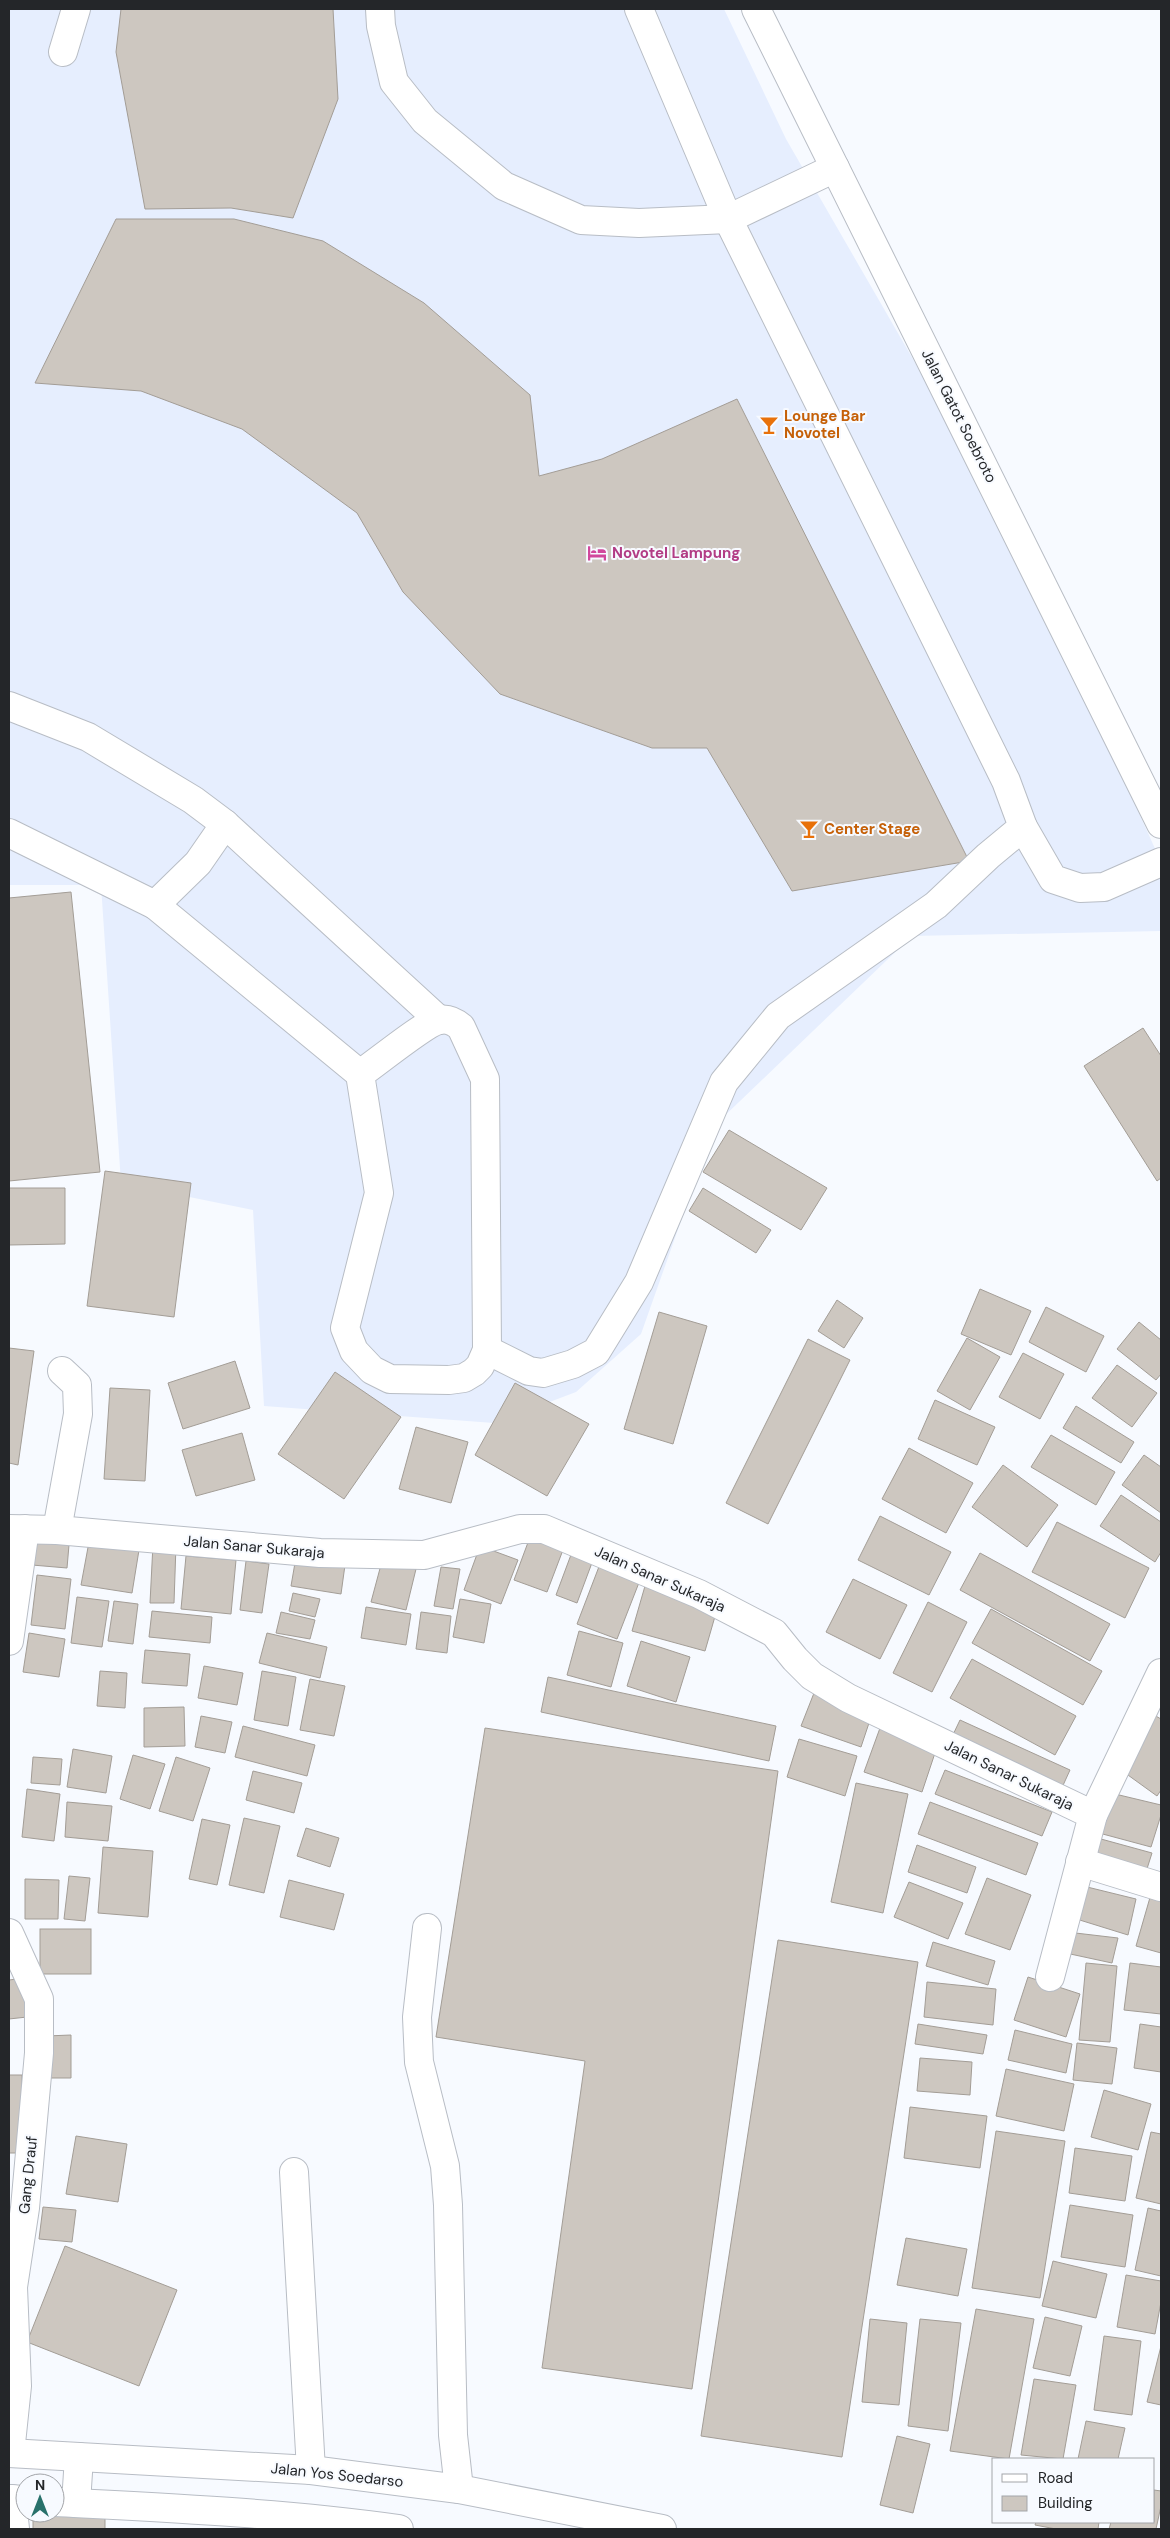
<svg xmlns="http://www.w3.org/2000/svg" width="1170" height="2538" viewBox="0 0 1170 2538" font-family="'DM Sans',sans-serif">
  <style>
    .built { fill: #e6eefe }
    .building { fill: #cdc7c0; stroke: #a39d96 }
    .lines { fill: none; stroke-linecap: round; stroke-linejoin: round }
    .minor-casing { stroke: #b8bdc5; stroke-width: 30 }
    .major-casing { stroke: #b8bdc5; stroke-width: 30 }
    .highway-casing { stroke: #b8bdc5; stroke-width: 30 }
    .minor { stroke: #fff; stroke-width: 28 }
    .major { stroke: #fff; stroke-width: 28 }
    .highway { stroke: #fff; stroke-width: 28 }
    .labels { text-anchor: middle; stroke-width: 4; stroke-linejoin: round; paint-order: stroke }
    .food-label { font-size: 15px; font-weight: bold; fill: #c56008; stroke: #f7faff; text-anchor: start }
    .street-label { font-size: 15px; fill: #242629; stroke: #f7faff }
    .hotel-label { font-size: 15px; font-weight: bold; fill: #b23c85; stroke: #f7faff; text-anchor: start }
  </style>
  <rect width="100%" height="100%" fill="#f7faff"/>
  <!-- built -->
  <path class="built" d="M9 9H724L786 139 925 380 1059 635 1161 862V931L912 936 715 1125 641 1334 576 1392 494 1423 264 1406 253 1210 121 1183 101 885H9Z"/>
  <!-- building -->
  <g class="building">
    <path d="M121 9H333L338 99 293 218 231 208 145 209 116 52Z"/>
    <path d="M116 219H234L323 241 424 303 530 395 539 476 602 459 737 399 969 861 792 891 707 748H652L500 694 403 592 357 513 242 429 141 391 35 383Z"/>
    <path d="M71 892 100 1172 9 1181V898Z"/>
    <path d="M1143 1028 1161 1056V1178L1157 1181 1084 1066Z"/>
    <path d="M729 1130 827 1188 801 1230 703 1172Z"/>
    <path d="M105 1171 191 1183 174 1317 87 1306Z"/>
    <path d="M9 1188H65V1244L9 1245Z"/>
    <path d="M703 1188 771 1230 756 1253 689 1211Z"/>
    <path d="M980 1289 1031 1311 1011 1355 961 1334Z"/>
    <path d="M837 1300 863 1318 844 1348 818 1331Z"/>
    <path d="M1046 1307 1104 1336 1086 1372 1029 1342Z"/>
    <path d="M659 1312 707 1326 673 1444 624 1429Z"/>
    <path d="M1139 1322 1161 1340V1374L1156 1380 1117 1349Z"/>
    <path d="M967 1338 1000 1357 970 1410 937 1391Z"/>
    <path d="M808 1339 850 1360 768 1524 726 1503Z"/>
    <path d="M9 1348 34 1351 18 1465 9 1463Z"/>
    <path d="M1023 1353 1064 1374 1040 1419 999 1397Z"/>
    <path d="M235 1361 250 1408 183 1429 168 1383Z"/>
    <path d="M1117 1365 1157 1393 1132 1427 1092 1398Z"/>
    <path d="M335 1372 401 1417 344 1499 278 1454Z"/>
    <path d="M515 1383 589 1424 547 1496 475 1455Z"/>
    <path d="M110 1388 150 1390 145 1481 104 1479Z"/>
    <path d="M935 1400 995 1427 977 1465 918 1439Z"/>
    <path d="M1076 1406 1134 1442 1121 1463 1063 1428Z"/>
    <path d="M416 1427 468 1442 451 1503 399 1489Z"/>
    <path d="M242 1433 255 1480 196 1496 182 1450Z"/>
    <path d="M1051 1435 1115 1472 1096 1505 1031 1467Z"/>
    <path d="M909 1448 973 1483 946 1533 882 1499Z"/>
    <path d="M1144 1455 1161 1467V1513L1122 1485Z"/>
    <path d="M1003 1465 1058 1505 1027 1547 972 1507Z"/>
    <path d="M1121 1495 1161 1522V1552L1155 1562 1100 1526Z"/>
    <path d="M880 1516 951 1552 929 1595 858 1560Z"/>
    <path d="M1057 1522 1149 1568 1125 1618 1032 1572Z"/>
    <path d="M533 1529 566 1542 547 1592 514 1580Z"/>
    <path d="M33 1542 69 1545 67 1568 32 1565Z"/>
    <path d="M89 1542 139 1550 132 1593 81 1585Z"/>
    <path d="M153 1544 176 1545 174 1603H150Z"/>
    <path d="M575 1544 596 1552 577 1603 556 1595Z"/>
    <path d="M480 1546 518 1560 501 1604 464 1590Z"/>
    <path d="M980 1553 1110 1624 1090 1661 960 1590Z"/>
    <path d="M186 1556 236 1560 231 1614 181 1609Z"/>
    <path d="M296 1557 345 1565 341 1594 291 1586Z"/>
    <path d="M246 1561 269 1564 262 1613 240 1610Z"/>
    <path d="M382 1561 416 1569 406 1610 371 1602Z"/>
    <path d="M600 1564 640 1580 617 1639 577 1624Z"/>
    <path d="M441 1567 460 1569 453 1609 434 1606Z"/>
    <path d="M37 1575 71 1579 65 1629 31 1625Z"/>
    <path d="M853 1579 907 1605 880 1659 826 1632Z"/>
    <path d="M645 1586 718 1606 705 1651 632 1631Z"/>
    <path d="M293 1593 320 1599 315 1617 289 1611Z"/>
    <path d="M77 1597 109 1601 102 1647 71 1643Z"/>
    <path d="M460 1599 491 1604 484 1643 453 1637Z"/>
    <path d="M114 1601 138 1604 133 1644 108 1641Z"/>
    <path d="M928 1602 967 1622 932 1692 893 1673Z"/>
    <path d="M366 1607 411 1614 406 1645 361 1638Z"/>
    <path d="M991 1609 1102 1671 1083 1705 972 1643Z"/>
    <path d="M152 1611 212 1617 210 1643 149 1637Z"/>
    <path d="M281 1612 315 1620 310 1639 276 1633Z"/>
    <path d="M421 1612 451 1616 447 1653 416 1649Z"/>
    <path d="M579 1631 623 1643 611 1687 567 1675Z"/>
    <path d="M29 1633 65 1639 59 1677 23 1672Z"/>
    <path d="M267 1633 327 1647 320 1678 259 1663Z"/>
    <path d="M641 1641 690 1657 676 1702 627 1686Z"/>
    <path d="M145 1650 190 1654 187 1686 142 1683Z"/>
    <path d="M972 1659 1076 1716 1055 1755 950 1698Z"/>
    <path d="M204 1666 243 1673 237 1705 198 1698Z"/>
    <path d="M100 1671 127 1673 125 1708 97 1706Z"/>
    <path d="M262 1671 296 1677 288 1726 254 1720Z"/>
    <path d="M548 1677 776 1726 769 1761 541 1712Z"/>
    <path d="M310 1679 345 1686 334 1736 300 1730Z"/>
    <path d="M814 1693 872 1714 861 1747 801 1726Z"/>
    <path d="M184 1707 185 1746 144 1747V1708Z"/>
    <path d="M1154 1715 1161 1719V1790L1157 1796 1121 1770Z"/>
    <path d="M201 1716 232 1722 225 1753 195 1747Z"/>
    <path d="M960 1720 1070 1770 1060 1792 950 1741Z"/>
    <path d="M243 1726 315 1745 307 1776 235 1757Z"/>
    <path d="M485 1728 778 1771 692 2389 542 2368 585 2061 436 2037Z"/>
    <path d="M880 1728 937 1747 922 1792 864 1772Z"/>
    <path d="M799 1739 857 1756 845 1796 787 1777Z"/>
    <path d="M73 1749 112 1756 106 1793 67 1787Z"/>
    <path d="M133 1755 165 1764 150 1809 120 1799Z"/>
    <path d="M33 1757 62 1759 60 1785 31 1783Z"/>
    <path d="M176 1757 210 1768 193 1821 159 1811Z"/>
    <path d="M945 1770 1052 1812 1042 1836 935 1794Z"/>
    <path d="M253 1771 302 1783 294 1813 246 1800Z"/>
    <path d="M856 1783 908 1794 883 1913 831 1902Z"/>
    <path d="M27 1789 60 1794 54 1841 22 1837Z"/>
    <path d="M1115 1794 1161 1805V1815L1151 1847 1099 1833Z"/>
    <path d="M67 1802 112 1806 108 1841 65 1837Z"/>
    <path d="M930 1802 1038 1843 1026 1875 918 1834Z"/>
    <path d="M244 1818 280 1826 264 1893 229 1885Z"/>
    <path d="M202 1819 230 1825 217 1885 189 1879Z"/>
    <path d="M306 1828 339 1838 330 1867 297 1856Z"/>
    <path d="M1101 1839 1152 1853 1145 1875 1094 1859Z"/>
    <path d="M917 1845 976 1867 967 1893 908 1872Z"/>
    <path d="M103 1847 153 1851 148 1917 98 1913Z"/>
    <path d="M69 1876 90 1878 85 1921 64 1919Z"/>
    <path d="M987 1878 1031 1895 1010 1950 965 1934Z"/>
    <path d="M25 1879 59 1880 58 1919H25Z"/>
    <path d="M289 1880 344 1894 334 1930 280 1917Z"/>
    <path d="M909 1882 963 1903 948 1939 894 1917Z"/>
    <path d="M1079 1885 1136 1899 1128 1935 1070 1917Z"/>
    <path d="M1151 1894 1161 1897V1953L1136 1946Z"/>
    <rect x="40" y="1929" width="51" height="45"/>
    <path d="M1067 1932 1118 1938 1112 1963 1061 1952Z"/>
    <path d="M778 1940 918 1962 842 2457 701 2436Z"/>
    <path d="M933 1942 995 1961 988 1985 926 1966Z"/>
    <path d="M1086 1963 1117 1966 1110 2042 1079 2040Z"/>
    <path d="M1130 1963 1161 1967V2014L1124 2010Z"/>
    <path d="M1028 1977 1080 1994 1066 2037 1014 2020Z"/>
    <path d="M25 1978 27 2017 9 2019V1980Z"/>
    <path d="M927 1982 996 1989 993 2025 924 2017Z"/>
    <path d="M918 2024 987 2035 983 2054 915 2044Z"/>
    <path d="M1140 2024 1161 2027V2072L1134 2068Z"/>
    <path d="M1015 2030 1072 2044 1066 2073 1008 2060Z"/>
    <path d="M71 2035V2078H47L46 2036Z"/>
    <path d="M1077 2043 1117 2048 1112 2084 1073 2080Z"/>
    <path d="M920 2058 972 2062 970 2095 917 2091Z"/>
    <path d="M1006 2069 1074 2084 1064 2131 996 2116Z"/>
    <path d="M9 2075H22L23 2153H9Z"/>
    <path d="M1104 2090 1151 2104 1138 2150 1091 2137Z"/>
    <path d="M910 2107 987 2116 980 2168 904 2158Z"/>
    <path d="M996 2131 1065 2141 1040 2298 972 2288Z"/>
    <path d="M1151 2132 1161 2134V2204L1136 2198Z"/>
    <path d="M76 2136 127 2144 118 2202 66 2194Z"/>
    <path d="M1075 2148 1132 2156 1125 2201 1069 2193Z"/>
    <path d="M1070 2205 1133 2215 1125 2267 1061 2257Z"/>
    <path d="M43 2207 76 2210 72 2242 39 2239Z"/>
    <path d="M1148 2208 1161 2211V2276L1135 2270Z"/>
    <path d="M906 2238 967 2249 958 2296 897 2285Z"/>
    <path d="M65 2246 177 2290 139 2386 27 2342Z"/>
    <path d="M1053 2261 1107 2274 1096 2318 1042 2306Z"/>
    <path d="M1126 2275 1161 2281V2302L1155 2334 1117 2327Z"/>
    <path d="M976 2309 1034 2319 1009 2459 950 2451Z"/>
    <path d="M1045 2317 1082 2326 1070 2376 1033 2368Z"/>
    <path d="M870 2319 907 2323 899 2405 862 2402Z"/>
    <path d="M920 2319 961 2323 948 2431 908 2426Z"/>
    <path d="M1104 2336 1141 2341 1132 2415 1094 2410Z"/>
    <path d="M1161 2346V2405L1147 2402Z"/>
    <path d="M1034 2379 1076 2385 1063 2459 1021 2455Z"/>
    <path d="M1086 2421 1125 2428 1118 2459H1078Z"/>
    <path d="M897 2436 930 2444 913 2513 880 2505Z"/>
    <path d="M1154 2490 1161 2491V2506L1156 2529H1109L1111 2522H1154Z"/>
    <rect x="33" y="2516" width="72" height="13"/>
    <path d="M1036 2522H1099L1098 2529H1056L1035 2525Z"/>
  </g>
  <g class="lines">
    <!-- minor casing -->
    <g class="minor-casing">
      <g id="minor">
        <path d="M380 9 381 26 394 82 425 121 504 186 581 220 639 223 728 219 835 168"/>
        <path d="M63 52 76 9"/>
        <path d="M9 706 88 737 193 800 225 824 198 863 155 905 9 833"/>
        <path d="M225 824 439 1020"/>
        <path d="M1023 827 1053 879 1080 888 1104 887 1161 862"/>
        <path d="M155 905 360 1074 379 1193 345 1328 354 1351 372 1370 390 1379 449 1380 464 1378 474 1372 480 1366 487 1350 485 1079 461 1027C455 1022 447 1018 439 1020 425 1023 375 1064 360 1074"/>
        <path d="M487 1350 529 1371 543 1373 573 1364 596 1352 639 1282 724 1082 778 1016 936 905 988 856 1023 827 1006 781 728 219 639 9"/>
        <path d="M9 1529 57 1530 320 1553 424 1555 520 1529H544L699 1594 774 1633 795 1659 812 1676 848 1698 1093 1815 1050 1977"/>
        <path d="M57 1530 78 1414 77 1385 62 1371"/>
        <path d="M9 1641 25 1529"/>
        <path d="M1093 1815 1161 1673"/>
        <path d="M1080 1862 1161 1887"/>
        <path d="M427 1928 417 2017 419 2062 445 2166 448 2205 453 2435 459 2489"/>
        <path d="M9 1933 39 1999V2053L25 2208 13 2287 17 2386 10 2453"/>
        <path d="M294 2172 311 2470"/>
        <path d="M12 2499 15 2529"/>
      </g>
    </g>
    <!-- major casing -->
    <g class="major-casing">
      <path id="major" d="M756 9 1161 824"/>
    </g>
    <!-- highway casing -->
    <g class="highway-casing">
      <g id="highway">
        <path d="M9 2453 311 2470 459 2489 662 2529"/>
        <path d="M9 2499 25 2500"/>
        <path d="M55 2502C170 2508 285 2513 399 2529"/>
        <path d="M76 2503 79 2457"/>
      </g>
    </g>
    <!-- minor -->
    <use href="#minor" class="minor"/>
    <!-- major -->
    <use href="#major" class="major"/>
    <!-- highway -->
    <use href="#highway" class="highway"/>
  </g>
  <!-- icons -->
  <defs>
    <g id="bar-bare" transform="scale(1.5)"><path d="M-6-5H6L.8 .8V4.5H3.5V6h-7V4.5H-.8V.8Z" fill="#e8710a" stroke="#f7faff" stroke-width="2.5" paint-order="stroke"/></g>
    <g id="hotel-bare" transform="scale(1.5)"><path d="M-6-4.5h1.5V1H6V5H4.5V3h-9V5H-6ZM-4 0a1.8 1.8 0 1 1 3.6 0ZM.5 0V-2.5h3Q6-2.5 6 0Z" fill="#d1479c" stroke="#f7faff" stroke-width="2.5" paint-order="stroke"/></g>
  </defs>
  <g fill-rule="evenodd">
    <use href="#bar-bare" x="769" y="425"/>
    <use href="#hotel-bare" x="597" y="553"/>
    <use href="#bar-bare" x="809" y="829"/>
  </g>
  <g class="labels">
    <!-- food labels -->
    <g class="food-label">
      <text x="784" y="421">Lounge Bar<tspan x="784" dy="17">Novotel</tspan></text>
      <text x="824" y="834">Center Stage</text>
    </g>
    <!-- street labels -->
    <g class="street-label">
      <text transform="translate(959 416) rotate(63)" y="5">Jalan Gatot Soebroto</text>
      <text transform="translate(254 1547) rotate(5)" y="5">Jalan Sanar Sukaraja</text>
      <text transform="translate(660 1579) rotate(24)" y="5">Jalan Sanar Sukaraja</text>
      <text transform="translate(1009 1775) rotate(26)" y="5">Jalan Sanar Sukaraja</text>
      <text transform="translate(28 2175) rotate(-84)" y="5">Gang Drauf</text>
      <text transform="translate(337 2475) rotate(6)" y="5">Jalan Yos Soedarso</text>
    </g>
    <!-- hotel labels -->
    <g class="hotel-label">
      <text x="612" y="558">Novotel Lampung</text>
    </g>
  </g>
  <!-- border -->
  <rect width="1170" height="2538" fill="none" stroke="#242629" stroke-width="20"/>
  <!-- legend -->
  <rect x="992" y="2458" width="162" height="65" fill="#f7faff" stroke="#a3a5a9"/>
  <rect x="1002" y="2474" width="25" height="8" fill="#ffffff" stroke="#a3a5a9"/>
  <text x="1038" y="2483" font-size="15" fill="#242629">Road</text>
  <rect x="1002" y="2496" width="25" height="15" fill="#cdc7c0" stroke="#a3a5a9"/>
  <text x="1038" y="2508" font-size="15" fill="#242629">Building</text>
  <!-- north arrow -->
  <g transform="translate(40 2498)"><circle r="24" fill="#f7faff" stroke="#a3a5a9"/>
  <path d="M0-4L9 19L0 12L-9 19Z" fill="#29716b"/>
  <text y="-8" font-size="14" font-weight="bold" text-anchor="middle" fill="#242629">N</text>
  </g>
</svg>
